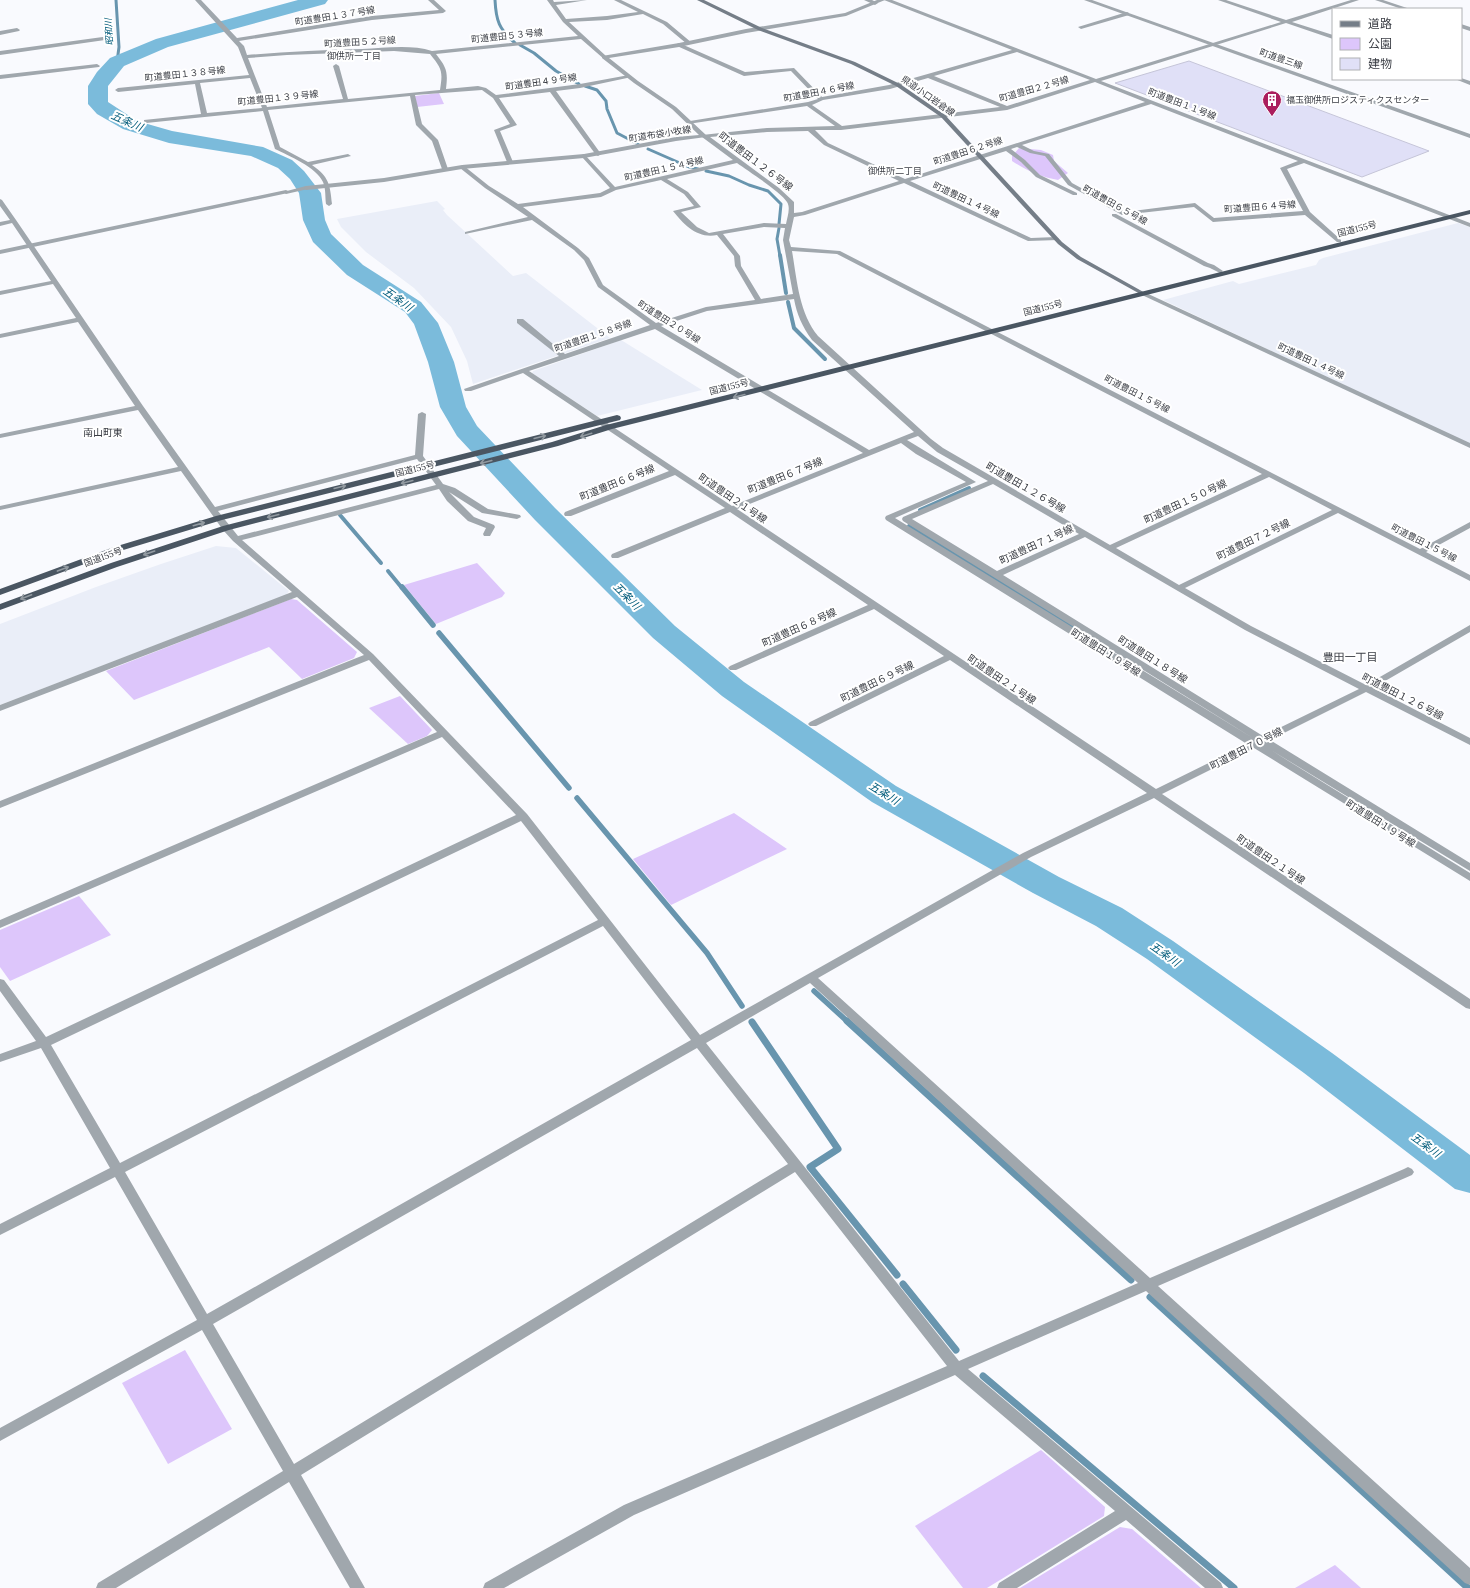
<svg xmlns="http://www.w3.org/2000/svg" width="1470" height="1588" viewBox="0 0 1470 1588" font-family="Lora,'Noto Sans JP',serif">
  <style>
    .built { fill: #eaeef8 }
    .green { fill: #ddc6fb }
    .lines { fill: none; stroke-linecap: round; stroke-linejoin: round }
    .stream-far3 { stroke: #6895ae; stroke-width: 3 }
    .stream-far2 { stroke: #6895ae; stroke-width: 4 }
    .stream-far1 { stroke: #6895ae; stroke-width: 5.5 }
    .stream { stroke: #6895ae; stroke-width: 7 }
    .river { fill: #7bbbdb; fill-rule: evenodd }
    .building { fill: #e0e0f7; stroke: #c5c5d8 }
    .minor { fill: #a0a7ad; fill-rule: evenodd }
    .tertiary { fill: #a0a7ad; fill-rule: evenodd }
    .secondary { fill: #757e88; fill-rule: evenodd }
    .trunk { fill: #4a5662; fill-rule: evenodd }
    .oneway { stroke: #929aa1 }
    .labels { text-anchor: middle; stroke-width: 4; stroke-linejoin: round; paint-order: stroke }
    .far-street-label { font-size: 9px; fill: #3a3d44; stroke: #fff }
    .far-water-label { font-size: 9px; font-style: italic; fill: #015b7a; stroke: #fff }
    .far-neighbourhood-label { font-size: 9px; fill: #3a3d44; stroke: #fff }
    .far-poi-label { font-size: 9px; fill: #3a3d44; stroke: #fff; text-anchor: start }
    .street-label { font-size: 10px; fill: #3a3d44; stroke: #fff }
    .far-quarter-label { font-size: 10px; fill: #3a3d44; stroke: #fff }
    .water-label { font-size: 11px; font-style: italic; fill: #015b7a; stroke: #fff }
    .neighbourhood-label { font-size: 11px; fill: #3a3d44; stroke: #fff }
  </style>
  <rect width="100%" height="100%" fill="#f9fafe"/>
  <!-- built -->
  <g class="built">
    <path d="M437 201 445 209 443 210 447 215 513 276 526 273 610 338 473 384 467 361 451 327 414 288 366 252 341 227 337 219Z"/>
    <path d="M1458 223 1470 227V444L1163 300 1233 281 1239 284 1316 265 1319 260 1323 258Z"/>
    <path d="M621 340 702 390 597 416 532 373 533 371Z"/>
    <path d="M216 546 236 548 289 591 286 595 0 705V624L96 587 161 564Z"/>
  </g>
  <!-- green -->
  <g class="green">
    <path d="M439 93 444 104 417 107 415 96Z"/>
    <path d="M1019 148 1041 150 1053 155 1054 161 1068 173 1058 180C1041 177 1027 171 1012 161V156Z"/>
    <path d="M477 563 505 593 502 597 436 624 404 585Z"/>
    <path d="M291 599 297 600 357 652 354 658 302 679 269 647 134 700 106 671Z"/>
    <path d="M400 696 432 730 427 736 408 744 369 708Z"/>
    <path d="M734 813 787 849 671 905 633 859Z"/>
    <path d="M79 896 111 935 10 981 0 967V930Z"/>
    <path d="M185 1350 232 1429 168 1464 122 1383Z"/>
    <path d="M1041 1450 1105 1507 1104 1516 987 1588H963L915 1526Z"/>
    <path d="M1120 1527 1132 1529 1201 1588H1020Z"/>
    <path d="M1335 1565 1361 1588H1295Z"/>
  </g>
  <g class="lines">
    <!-- stream-far3 -->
    <g class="stream-far3">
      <path d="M116 0 119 47 117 62"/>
      <path d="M495 0C496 21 499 29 515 43"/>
      <path d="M520 45 534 53 556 71 579 84"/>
      <path d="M585 86 597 90 606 101 607 109 617 133 638 144"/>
      <path d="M648 149 689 167 698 169"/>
      <path d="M706 171 729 176 749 185 768 191 781 204 779 224"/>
      <path d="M779 228 777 239 780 256"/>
    </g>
    <!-- stream-far2 -->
    <g class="stream-far2">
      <path d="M780 255 786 293"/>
      <path d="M788 302 794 328 825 359"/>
      <path d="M920 510 969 488"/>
      <path d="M340 515 381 563"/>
      <path d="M909 526 1010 588"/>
      <path d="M388 571 402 588"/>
    </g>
    <!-- stream-far1 -->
    <g class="stream-far1">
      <path d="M402 587 433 625"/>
      <path d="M1008 587 1096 642"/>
      <path d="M439 633 569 788"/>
      <path d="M577 798 707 953 742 1006"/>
      <path d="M814 991 848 1022"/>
    </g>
    <!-- stream -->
    <g class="stream">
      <path d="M847 1021 1131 1280"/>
      <path d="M752 1022 838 1149 810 1167 897 1275"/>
      <path d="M1442 1156 1453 1152"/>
      <path d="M903 1284 956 1350"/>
      <path d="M1150 1297 1468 1588"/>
      <path d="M983 1376 1234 1588"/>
    </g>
    <!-- river -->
    <path class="river" d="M298 0H328L325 4 168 47 124 66 108 86V102L137 121 172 131 263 147 292 160 304 171 321 193 325 220 331 234 363 265 421 302 438 323 454 362 466 407 477 426 555 508 675 626 744 682 896 786 1059 877 1122 908 1173 941 1332 1053 1470 1155V1193L1455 1189 1304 1073 1147 959 1096 926 1033 893 872 802 722 696 653 638 535 520 457 436 440 407 428 362 414 324 405 312 347 275 313 242 303 220 299 193 290 179 278 168 251 156 169 143 123 129 97 114 88 104V86L97 72 110 58 156 39Z"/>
  </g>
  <!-- building -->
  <path class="building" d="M1189 61 1429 151 1362 177 1115 83Z"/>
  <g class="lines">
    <!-- minor -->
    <g class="minor">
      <path d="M195 0H201L237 38 372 16 439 10 428 0H434L446 11 443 13 372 20 239 41 244 46 247 55C285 52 323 50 362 49 384 48 411 44 432 51L578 36 563 22 547 0H553L554 2 587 0 556 5 566 19 607 16 638 12 614 0H621L667 22 692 43 687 44 663 24 643 14 607 20 569 22 606 56V58L604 59 581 39 436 54C447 68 448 72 446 89L478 86 486 88 496 95 580 84 629 75V77L627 78 580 88 556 91 601 154 598 156 596 155 550 92 499 98 517 125 500 131 513 162 510 164 507 162 494 130 510 124 493 98 482 90 415 95 422 124 438 140 448 169 445 171 442 169 432 141 416 125 410 96 268 110 280 147 308 162 348 154 351 156 312 165C329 177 330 184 332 204L329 206 326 204C325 197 326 189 323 182 316 167 289 156 275 149L263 111 146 123 144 122V120L201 114 195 84 118 92 115 90 118 88 249 75 238 47ZM394 51 430 54C442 69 443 71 440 90L348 99 339 66 336 64 333 66 343 99 267 107 248 58 287 55ZM250 78 262 108 207 113 200 83Z"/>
      <path d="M864 0H872L878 3 875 5Z"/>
      <path d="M884 0H892L1096 79 1281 22 1218 0H1226L1286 20 1351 0H1359L1292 22 1333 35V39L1286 23 1101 81 1470 223V227L1304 163 1287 169 1310 212 1341 240V242H1337L1305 215 1213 222 1194 207 1122 215 1068 185 1045 156 1030 153 1017 147 1011 149 1025 160 1040 175 1077 193V195H1073L1036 177 1021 162 1006 151 910 181 1031 238 1056 237 1059 239 1058 240 1028 241 904 183 805 215 794 217 789 240 791 247 840 251 1420 549 1470 522V528L1426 552 1470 575V581L1338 513 1185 588 1251 626 1366 685 1470 625V632L1373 688 1470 738V745L1366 692 1270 740 1470 863V871L1261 744 1470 873V881L1254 748 1162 794 1470 999V1009L1466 1008 1154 798 1031 857 818 978 1150 1278 1404 1169 1408 1167 1412 1169 1414 1172 1412 1175 1158 1286 1470 1568V1585L1465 1583 1146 1291 968 1369 1221 1583 1223 1588H1205L1126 1520 1017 1588H997L999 1583 1115 1511 955 1375 634 1515 504 1588H483L485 1583 624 1505 947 1366 795 1172 301 1475 365 1588H350L289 1482 116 1588H96L98 1583 283 1471 202 1330 0 1441V1428L197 1320 115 1177 0 1235V1224L110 1168 41 1048 0 1062V1054L36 1041 0 991V979L4 980 46 1037 516 815 442 737 0 928V920L437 732 369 660 0 808V801L364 655 297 597 0 711V705L292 592 233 541 223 530 181 471 0 510V506L178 467 138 410 0 438V434L135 406 78 322 0 338V334L76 318 53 284 0 295V291L51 281 12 223 0 226V222L10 220 0 206V199L2 200 16 220 143 406 215 507 415 455 418 414 422 412 426 414 423 456 443 484 455 488 488 509 520 515 521 517 517 519 482 513 449 492 474 517 494 525 495 527 490 536H484L483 534 486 528 468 521 447 501 439 489 242 540 373 654 527 814 700 1035 1023 853 1147 793 950 660 816 726H810L808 724 810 722 944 656 874 609 736 670H730L728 668 730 666 868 605 730 512 618 558H612L611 556 612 554 725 508 675 475 571 516H565L564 514 565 512 669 471 523 373 471 391H465L464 389 559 356 517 323V319H523L565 354 650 325 598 287 584 260 574 250 532 220 465 234V232L528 217 485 188 460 168V166H464L489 186 518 204 600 193 610 188 582 157V155L584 154 615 187 733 160 702 137V135L767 128 835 126 807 106 688 124V122L690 121 808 102 818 99 791 71 744 76 677 46V44L679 43 745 72 794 68 822 97 889 85 1012 50ZM1017 52 1090 80 1007 106 934 76ZM928 78 1000 107 842 126 812 105 823 100 890 89ZM1095 82 1145 102 905 179 828 143 815 130H841L1007 110ZM1151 104 1298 161 1280 168 1303 211 1214 218 1195 203 1125 212 1072 183 1049 154 1034 151 1022 145ZM808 131 824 145 899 181 802 212 794 213V202L779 188 710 137 767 132ZM737 163C748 171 781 192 787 202 791 208 787 218 786 224L764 223 709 233 697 227 681 212 701 207 688 192 667 179ZM661 180 684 194 694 206 673 211C684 225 698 239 717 235L734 256 735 266 755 300 706 307 656 323 603 285 589 258 578 248 523 207 601 197 616 190ZM764 227 785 228 783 240 793 294 761 299 741 266 740 256 723 234ZM792 251 837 254 1262 474 1110 545 943 448 931 439 818 336C799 313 797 280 792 251ZM794 299C797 315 802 326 812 340L914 432 869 450 661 326 707 311ZM655 329 863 453 732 506 529 371ZM918 436 937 452 988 481 903 517 902 519 903 521 1256 740 895 518 976 482 907 440ZM901 443 916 454 966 482 886 516 885 518 886 520 1247 744 1156 789 737 509ZM417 459 436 485 238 536 218 511ZM1269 477 1332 510 1179 585 1116 548ZM993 484 1079 534 997 571 912 519ZM1085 537 1245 630 1359 689 1263 736 1003 575ZM521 821 598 920 120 1163 51 1045ZM603 926 691 1040 207 1314 125 1172ZM810 983 1138 1283 959 1361 706 1043ZM697 1048 788 1164 294 1464 213 1324Z"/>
      <path d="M1375 0H1383L1410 9H1402Z"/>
      <path d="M1127 12 1129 13V15L1081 29 1078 27Z"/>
      <path d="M1461 24 1470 27V31L1461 28Z"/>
      <path d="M17 28 20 30 19 31 0 35V31Z"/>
      <path d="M110 36 113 38 112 39 0 55V51Z"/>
      <path d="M97 64 100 66 99 67 0 79V75Z"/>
      <path d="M1461 78 1470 81V85L1455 79Z"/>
      <path d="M306 186 309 188 308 189 286 194 283 192Z"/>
      <path d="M1112 214H1116L1208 263 1214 265 1223 271 1220 273 1210 268 1204 266 1112 216Z"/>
      <path d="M1144 292 1470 443V448L1142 295V293Z"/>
    </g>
    <!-- tertiary -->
    <g class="tertiary">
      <path d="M877 0H885L846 16 746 33 679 47 609 58 638 81 676 107 706 135V137L676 141 584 158 462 169 384 182 306 190 303 188 306 186 384 178 462 165 584 154 676 137 699 135 672 109 634 83 602 58V56L679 43 746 29 845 13Z"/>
      <path d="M1084 0H1092L1470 134V138Z"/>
      <path d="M286 190 288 191V193L0 254V250Z"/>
    </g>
    <!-- secondary -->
    <path class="secondary" d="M697 0H704L762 28 855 62 900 84 945 115 1062 242 1081 257 1147 294 1142 295 1077 259 1058 244 941 117 896 86 851 64 758 30Z"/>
    <!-- trunk -->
    <g class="trunk">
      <path d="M1470 210V214L612 429 558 446 229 530 117 567 0 610V604L111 563 223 526 552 442 606 425Z"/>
      <path d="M617 415 620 416 621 418 620 420 222 520 120 551 0 595V589L114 547 216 516Z"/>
    </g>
  </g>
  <!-- one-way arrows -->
  <defs><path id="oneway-shaft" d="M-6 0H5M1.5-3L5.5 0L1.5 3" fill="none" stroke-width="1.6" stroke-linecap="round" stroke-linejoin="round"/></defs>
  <g class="oneway">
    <use href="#oneway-shaft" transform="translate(739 396) rotate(166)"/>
    <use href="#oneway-shaft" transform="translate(586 435) rotate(163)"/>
    <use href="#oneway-shaft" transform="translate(540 437) rotate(-14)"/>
    <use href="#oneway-shaft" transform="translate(486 462) rotate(166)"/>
    <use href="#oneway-shaft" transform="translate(407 482) rotate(166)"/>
    <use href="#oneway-shaft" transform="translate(340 487) rotate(-14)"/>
    <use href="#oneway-shaft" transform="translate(273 516) rotate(166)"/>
    <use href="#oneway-shaft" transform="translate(199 524) rotate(-16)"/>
    <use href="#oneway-shaft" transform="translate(149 553) rotate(161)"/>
    <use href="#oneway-shaft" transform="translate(63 569) rotate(-20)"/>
    <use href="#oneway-shaft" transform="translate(26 597) rotate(159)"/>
  </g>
  <!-- icons -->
  <defs>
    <g id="building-pin" transform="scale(1)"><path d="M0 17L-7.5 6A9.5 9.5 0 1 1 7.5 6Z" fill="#ab1e5d" stroke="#fff"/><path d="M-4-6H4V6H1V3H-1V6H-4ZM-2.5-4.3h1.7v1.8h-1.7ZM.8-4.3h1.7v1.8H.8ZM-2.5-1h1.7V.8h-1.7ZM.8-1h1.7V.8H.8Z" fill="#fff"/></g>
  </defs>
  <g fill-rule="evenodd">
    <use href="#building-pin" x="1272" y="100"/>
  </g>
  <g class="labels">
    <!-- far-street labels -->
    <g class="far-street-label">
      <text transform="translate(335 16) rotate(-9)" y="3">町道豊田１３７号線</text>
      <text transform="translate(507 36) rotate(-6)" y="3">町道豊田５３号線</text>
      <text transform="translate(360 42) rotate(-3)" y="3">町道豊田５２号線</text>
      <text transform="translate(1281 59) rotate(19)" y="3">町道豊三線</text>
      <text transform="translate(185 74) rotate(-6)" y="3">町道豊田１３８号線</text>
      <text transform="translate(541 82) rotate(-8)" y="3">町道豊田４９号線</text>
      <text transform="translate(1034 89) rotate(-16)" y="3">町道豊田２２号線</text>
      <text transform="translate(819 92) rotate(-11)" y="3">町道豊田４６号線</text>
      <text transform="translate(928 96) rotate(35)" y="3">県道小口岩倉線</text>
      <text transform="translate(278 98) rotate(-6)" y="3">町道豊田１３９号線</text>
      <text transform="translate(1182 104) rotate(21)" y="3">町道豊田１１号線</text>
      <text transform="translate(660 134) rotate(-9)" y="3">町道布袋小牧線</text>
      <text transform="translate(968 151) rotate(-18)" y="3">町道豊田６２号線</text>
      <text transform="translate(664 169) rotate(-13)" y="3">町道豊田１５４号線</text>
      <text transform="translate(966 200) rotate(25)" y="3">町道豊田１４号線</text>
      <text transform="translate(1115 205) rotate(29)" y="3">町道豊田６５号線</text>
      <text transform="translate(1260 207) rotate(-4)" y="3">町道豊田６４号線</text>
      <text transform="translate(1357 229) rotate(-14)" y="3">国道155号</text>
      <text transform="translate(1043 308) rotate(-14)" y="3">国道155号</text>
      <text transform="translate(669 322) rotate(32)" y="3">町道豊田２０号線</text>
      <text transform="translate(593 336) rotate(-19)" y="3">町道豊田１５８号線</text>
      <text transform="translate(1311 361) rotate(25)" y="3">町道豊田１４号線</text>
      <text transform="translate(729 387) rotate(-14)" y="3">国道155号</text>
      <text transform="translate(1137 394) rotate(27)" y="3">町道豊田１５号線</text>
      <text transform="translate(415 469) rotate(-14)" y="3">国道155号</text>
      <text transform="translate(1424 543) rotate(27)" y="3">町道豊田１５号線</text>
      <text transform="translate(103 557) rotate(-20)" y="3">国道155号</text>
    </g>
    <!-- far-water labels -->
    <g class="far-water-label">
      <text transform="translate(109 32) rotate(-93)" y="3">昭和川</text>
    </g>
    <!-- far-neighbourhood labels -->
    <g class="far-neighbourhood-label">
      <text x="354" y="59">御供所一丁目</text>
      <text x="895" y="174">御供所二丁目</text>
    </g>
    <!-- far-poi labels -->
    <g class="far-poi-label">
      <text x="1286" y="103">福玉御供所ロジスティクスセンター</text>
    </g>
    <!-- street labels -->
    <g class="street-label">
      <text transform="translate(756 161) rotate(37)" y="4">町道豊田１２６号線</text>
      <text transform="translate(785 475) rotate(-22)" y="4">町道豊田６７号線</text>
      <text transform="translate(617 482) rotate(-22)" y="4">町道豊田６６号線</text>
      <text transform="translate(1026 487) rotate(30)" y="4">町道豊田１２６号線</text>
      <text transform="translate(733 498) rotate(34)" y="4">町道豊田２１号線</text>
      <text transform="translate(1185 501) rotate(-25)" y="4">町道豊田１５０号線</text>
      <text transform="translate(1253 539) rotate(-26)" y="4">町道豊田７２号線</text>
      <text transform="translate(1036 544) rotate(-25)" y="4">町道豊田７１号線</text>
      <text transform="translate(799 627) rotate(-24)" y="4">町道豊田６８号線</text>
      <text transform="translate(1106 652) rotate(32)" y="4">町道豊田１９号線</text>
      <text transform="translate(1153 659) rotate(32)" y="4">町道豊田１８号線</text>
      <text transform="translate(1002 679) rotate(34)" y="4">町道豊田２１号線</text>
      <text transform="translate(877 681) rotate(-26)" y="4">町道豊田６９号線</text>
      <text transform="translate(1403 696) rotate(27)" y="4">町道豊田１２６号線</text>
      <text transform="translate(1246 748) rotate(-27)" y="4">町道豊田７０号線</text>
      <text transform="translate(1381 823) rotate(32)" y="4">町道豊田１９号線</text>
      <text transform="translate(1271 859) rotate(34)" y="4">町道豊田２１号線</text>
    </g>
    <!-- far-quarter labels -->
    <g class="far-quarter-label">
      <text x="103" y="436">南山町東</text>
    </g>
    <!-- water labels -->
    <g class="water-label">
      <text transform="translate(127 121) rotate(24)" y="4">五条川</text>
      <text transform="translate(398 299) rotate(35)" y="4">五条川</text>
      <text transform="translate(627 596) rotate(45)" y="4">五条川</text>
      <text transform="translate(884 793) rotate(32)" y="4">五条川</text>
      <text transform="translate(1165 954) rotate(35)" y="4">五条川</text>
      <text transform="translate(1426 1145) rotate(36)" y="4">五条川</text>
    </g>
    <!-- neighbourhood labels -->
    <g class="neighbourhood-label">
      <text x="1350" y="661">豊田一丁目</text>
    </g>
  </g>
  <!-- legend -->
  <rect x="1332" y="8" width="130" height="72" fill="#ffffff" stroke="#b0b1b4"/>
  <rect x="1340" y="21" width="20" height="6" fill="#757e88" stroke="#b0b1b4"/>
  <text x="1368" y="28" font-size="12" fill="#3a3d44">道路</text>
  <rect x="1340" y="38" width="20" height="12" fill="#ddc6fb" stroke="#b0b1b4"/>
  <text x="1368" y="48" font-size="12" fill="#3a3d44">公園</text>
  <rect x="1340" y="58" width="20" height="12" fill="#e0e0f7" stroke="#b0b1b4"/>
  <text x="1368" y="68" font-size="12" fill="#3a3d44">建物</text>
</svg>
